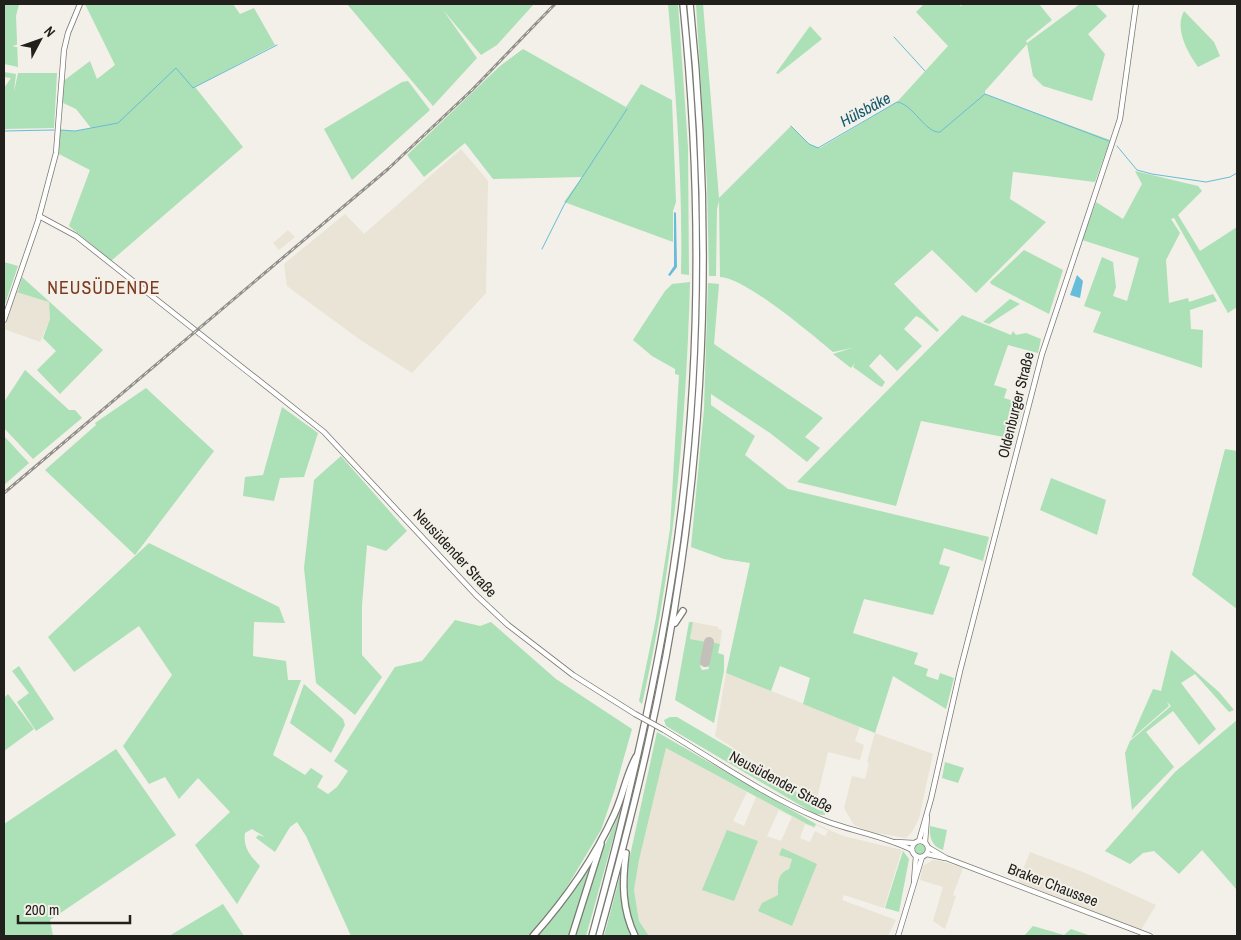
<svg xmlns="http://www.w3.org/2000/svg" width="1241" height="940" viewBox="0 0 1241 940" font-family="'Archivo Narrow',sans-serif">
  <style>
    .built { fill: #e9e4d5; fill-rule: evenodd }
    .green { fill: #ace0b6 }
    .water { fill: #67bcd9 }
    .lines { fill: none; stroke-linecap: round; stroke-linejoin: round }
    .stream { stroke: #67bcd9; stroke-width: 1 }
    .taxiway { stroke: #c2c0b8; stroke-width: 10 }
    .secondary-casing { stroke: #7b7973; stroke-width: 6 }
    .highway-casing { stroke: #7b7973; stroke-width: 8 }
    .secondary { stroke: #fff; stroke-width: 4.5 }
    .highway { stroke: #fff; stroke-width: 5.5 }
    .rail-casing { stroke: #918f89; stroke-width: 3 }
    .rail { stroke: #f2f0e8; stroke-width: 1; stroke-dasharray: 4; stroke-linecap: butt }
    .secondary-bridge-casing { stroke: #7b7973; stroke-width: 6; stroke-linecap: butt }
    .secondary-bridge { stroke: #fff; stroke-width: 4.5 }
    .labels { text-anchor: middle; stroke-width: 4; stroke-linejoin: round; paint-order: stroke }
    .street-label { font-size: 15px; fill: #21201d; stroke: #f2f0e8 }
    .water-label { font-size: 16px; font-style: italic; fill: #12596d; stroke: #f2f0e8 }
    .quarter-label { font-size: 18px; letter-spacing: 1px; fill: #7b391f; stroke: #f2f0e8 }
  </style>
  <rect width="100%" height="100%" fill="#f2f0e8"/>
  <!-- built -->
  <g class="built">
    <path d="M461 149 488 181 486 293 412 373 359 339 287 286 284 264 345 214 364 234Z"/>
    <path d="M288 230 295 237 279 250 273 243Z"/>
    <path d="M16 292 49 302 50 319 40 342 4 329Z"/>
    <path d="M693 622 718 627V629L722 630 720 644 690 639Z"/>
    <path d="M726 673 860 726 855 741 864 745 860 760 828 752 816 802 715 736Z"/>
    <path d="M875 733 933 754 919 818 912 832 906 838 871 832 854 825 844 808 852 776 865 779 869 763 867 762Z"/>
    <path d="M666 748 807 824 814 827 816 824 843 836 902 850 884 908 844 895 842 900 896 920 888 936H649L639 921 634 890 639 860ZM747 792 756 797 744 826 733 821ZM779 810 792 817 781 841 767 836ZM805 824 815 828 816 825 828 831 825 836 815 831 810 842 800 838ZM792 859V926L778 895 784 871 789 869Z"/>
    <path d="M1030 852 1083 872 1156 905 1141 930 1018 882Z"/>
    <path d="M933 860 941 861 963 868 953 895 956 896 945 929 933 921 943 887 920 880 923 866Z"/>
  </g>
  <!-- green -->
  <g class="green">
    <path d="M4 4H19L16 16 18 67 4 64Z"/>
    <path d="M85 4H233L240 14 254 8 275 45 195 87 243 147 111 261 69 226 90 170 57 153 60 130 75 131 91 128 76 109 61 102 62 82 90 61 97 79 115 65Z"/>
    <path d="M347 4H534L497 45 481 55 443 10 477 58 433 106Z"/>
    <path d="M668 4H678L688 147 689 275 681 274C683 184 676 94 668 4Z"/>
    <path d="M696 4H703L719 198 791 126 809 144 820 148 897 102 948 46 916 12 924 4H958L961 6 963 4H1039L1052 20 1026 41 1027 43 1080 4H1095L1107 16 1088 34 1105 54 1092 101 1043 86 1033 76 1027 44 985 91V94L1110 140 1095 182 1013 172 1010 199 1046 222 976 293 932 250 894 284 939 330 937 332 922 319 916 316 904 329 922 346 897 371 880 354 869 366 885 382 882 387 878 385 853 367 855 363 851 368 833 354 852 348 833 352C811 334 746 278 720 277L719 201 717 209 716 276H709L707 184Z"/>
    <path d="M1184 11 1214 42 1220 56 1198 67C1188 53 1174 29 1184 11Z"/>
    <path d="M810 26 822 39 778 74 776 73Z"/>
    <path d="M523 49 626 107 641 84 672 100 676 202 673 211V242L564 202 582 177 493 179 465 143 424 177 407 155 500 66Z"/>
    <path d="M4 72 16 74 14 92 18 73H57L54 128 4 129V88L11 78 4 77Z"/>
    <path d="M408 81 430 110 352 180 324 129 402 82Z"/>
    <path d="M1135 171 1198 186 1202 191 1178 215 1200 251 1237 227V307L1228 313 1174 218 1171 219 1180 233 1166 260 1169 303 1188 298 1189 302 1213 294 1217 301 1190 310 1191 329 1203 330 1202 368 1093 332 1101 312 1084 306 1102 257 1113 262 1116 287 1113 296 1127 301 1139 258 1082 240 1096 202 1123 219 1142 184Z"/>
    <path d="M1024 250 1063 270 1049 314 991 284 990 282Z"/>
    <path d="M4 262 18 266 4 307Z"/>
    <path d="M22 277 103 350 60 394 37 370 56 351 43 338 50 319 49 302 16 292 18 291Z"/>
    <path d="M690 282C686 425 674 565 642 704L639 701 656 618 670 529 679 375 675 374V369L652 356 633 340 665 291 672 284Z"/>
    <path d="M708 283 719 284 714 344 823 418 805 437 820 448 807 462 770 433 711 394V405L755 436 745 455 788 489 989 537 983 561 944 548 939 564 950 567 933 615 864 599 853 633 918 653 914 664 928 669 926 676 938 680 940 673 954 678 946 709 893 676 875 733 803 704 810 678 780 666 771 691 726 673 750 563 724 559 691 547 704 409Z"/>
    <path d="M1010 299 1020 304 989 324 983 322Z"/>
    <path d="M962 315 1011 335 1013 331 1016 335 1026 333 1041 339 1038 353 1008 345 994 385 1007 389 1004 398 1024 404 1014 439 921 421 896 506 797 482Z"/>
    <path d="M25 370 69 410H75L82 418 33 459 4 428V402Z"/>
    <path d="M146 388 214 451 135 555 45 470 96 425 95 423Z"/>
    <path d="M282 407 318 433 304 477 280 478 274 501 243 496 245 477 263 475Z"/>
    <path d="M4 436 29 463 4 485Z"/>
    <path d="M1225 449 1237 451V609L1192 575Z"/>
    <path d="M341 456 407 531 386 551 367 545 362 605V655L382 677 355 715 316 683 304 568 314 480Z"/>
    <path d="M1051 478 1106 500 1097 535 1040 510Z"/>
    <path d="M149 543 279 607 285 623 254 622 253 656 286 661 288 680H301L273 755 305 775 311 768 323 776 317 787 328 794 337 787 348 771 334 761 395 667 422 661 455 620 480 626 491 622 556 679 632 729 615 789 601 830 552 912 530 936H351L306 836 297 822 290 827 275 852 256 838 258 835 265 837 252 829 245 833C243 848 250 855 260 866L237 904 195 845 230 812 198 778 179 799 165 777 149 784 123 746 172 675 139 626 74 672 48 637Z"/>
    <path d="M689 622H693L690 639 707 642 704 662 700 666 702 670 709 669 707 663 711 642 720 644 718 653 724 655V671L714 723 675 700Z"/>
    <path d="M1171 650 1219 692 1234 710 1229 712 1195 674 1181 683 1216 729 1199 745 1173 711 1146 732 1174 767 1132 810 1125 753 1130 741 1171 706 1167 702 1169 706 1131 739 1153 689 1161 691Z"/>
    <path d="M19 666 54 719 36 731 17 702 29 693 12 671Z"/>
    <path d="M304 684 343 719 345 725 331 753 290 723Z"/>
    <path d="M8 694 34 729 4 751V698Z"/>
    <path d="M670 717H677L747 758 825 811V815L815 814 666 726 664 720Z"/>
    <path d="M1237 720V890L1202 850 1179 874 1154 851 1143 853 1130 864 1105 851 1175 772Z"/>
    <path d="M657 732 816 824 814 827 807 824 666 748 639 860 634 890 639 921 649 936H639L629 911 626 874Z"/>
    <path d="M116 749 176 835 50 920 53 936H4V824Z"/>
    <path d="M945 762 964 768 958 783 942 778Z"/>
    <path d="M622 807 586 936H575L594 870Z"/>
    <path d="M930 826 947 830 943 850C932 847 929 837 930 826Z"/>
    <path d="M727 830 758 841 734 901 702 890Z"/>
    <circle cx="920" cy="849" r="6"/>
    <path d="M782 848 817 864 792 926 758 911 762 903 778 895C778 884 777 873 789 869L792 859 779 855Z"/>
    <path d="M903 851 909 859 899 912 885 908Z"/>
    <path d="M591 862 570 936H536L562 906Z"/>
    <path d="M620 876 622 900 633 936H604Z"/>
    <path d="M223 904 244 936H169Z"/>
    <path d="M1033 926 1064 935 1071 929 1091 936H1024Z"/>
  </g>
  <!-- water -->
  <g class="water">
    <path d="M674 212 676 213 677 267 670 276 668 275 674 266Z"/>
    <path d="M1077 275 1083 281 1080 298 1070 295Z"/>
  </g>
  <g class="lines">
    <!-- stream -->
    <g class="stream">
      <path d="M894 37 925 71"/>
      <path d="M791 126 809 144 818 148 897 102C913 104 926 134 940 132L985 94 1109 141"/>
      <path d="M60 130 75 131 118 123 176 68 193 88 277 45"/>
      <path d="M4 131 54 130"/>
      <path d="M1117 146 1137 170 1152 174 1206 182 1230 177 1237 173"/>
      <path d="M542 249 564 205 627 109"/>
    </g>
    <!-- taxiway -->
    <path class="taxiway" d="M705 662 709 642"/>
    <!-- secondary casing -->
    <g class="secondary-casing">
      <g id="secondary">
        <path d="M39 216 76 236 324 432 476 595 508 625 573 675 635 714"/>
        <path d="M4 320 38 221 56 153 64 50 68 33 80 4"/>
        <path d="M664 730C714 760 764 795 818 818 848 831 883 835 912 850"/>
        <circle cx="920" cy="849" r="8"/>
        <path d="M919 841 931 799 960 671 1042 354 1120 119 1136 4"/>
        <path d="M896 842 914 843"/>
        <path d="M925 842 927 817"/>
        <path d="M929 848 946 858 1150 936"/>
        <path d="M927 854 945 858"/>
        <path d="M914 881 916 856"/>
        <path d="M898 936 922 857"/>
      </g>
    </g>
    <!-- highway casing -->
    <g class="highway-casing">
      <g id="highway">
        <path d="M675 623 683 611"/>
        <path d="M626 853C622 883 622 909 635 936"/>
        <path d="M533 936C565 900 594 859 614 815 623 796 626 775 636 757"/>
        <path d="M572 936 601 844"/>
        <path d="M592 936C625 816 654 695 673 571 702 384 702 191 683 4"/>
        <path d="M599 936C633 814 663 692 681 566 708 381 709 190 690 4"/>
      </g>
    </g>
    <!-- secondary -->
    <use href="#secondary" class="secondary"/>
    <!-- highway -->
    <use href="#highway" class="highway"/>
    <!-- rail casing -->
    <g class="rail-casing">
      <path id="rail" d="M4 493 388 169 472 90 555 4"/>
    </g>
    <!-- rail -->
    <use href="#rail" class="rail"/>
    <!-- secondary-bridge casing -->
    <g class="secondary-bridge-casing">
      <path id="secondary-bridge" d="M635 714 664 730"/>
    </g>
    <!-- secondary-bridge -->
    <use href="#secondary-bridge" class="secondary-bridge"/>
  </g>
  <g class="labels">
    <!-- street labels -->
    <g class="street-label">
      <text transform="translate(1016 405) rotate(-76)" y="5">Oldenburger Straße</text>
      <text transform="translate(455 553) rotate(47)" y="5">Neusüdender Straße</text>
      <text transform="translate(781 782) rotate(28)" y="5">Neusüdender Straße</text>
      <text transform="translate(1053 885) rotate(21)" y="5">Braker Chaussee</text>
    </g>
    <!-- water labels -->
    <g class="water-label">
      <text transform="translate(865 109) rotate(-28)" y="6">Hülsbäke</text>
    </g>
    <!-- quarter labels -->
    <g class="quarter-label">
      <text x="104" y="294">NEUSÜDENDE</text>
    </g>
  </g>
  <!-- border -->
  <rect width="1241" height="940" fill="none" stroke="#21201d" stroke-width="10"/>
  <!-- north arrow -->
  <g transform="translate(40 40) rotate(49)" stroke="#f2f0e8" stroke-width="4" paint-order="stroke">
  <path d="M0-4L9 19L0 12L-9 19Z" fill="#21201d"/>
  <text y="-8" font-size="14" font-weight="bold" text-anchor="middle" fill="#21201d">N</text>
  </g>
  <!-- scale -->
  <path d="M18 915v8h112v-8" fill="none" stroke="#21201d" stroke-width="2.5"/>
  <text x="25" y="915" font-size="15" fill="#21201d" stroke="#f2f0e8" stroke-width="4" paint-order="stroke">200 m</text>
</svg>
